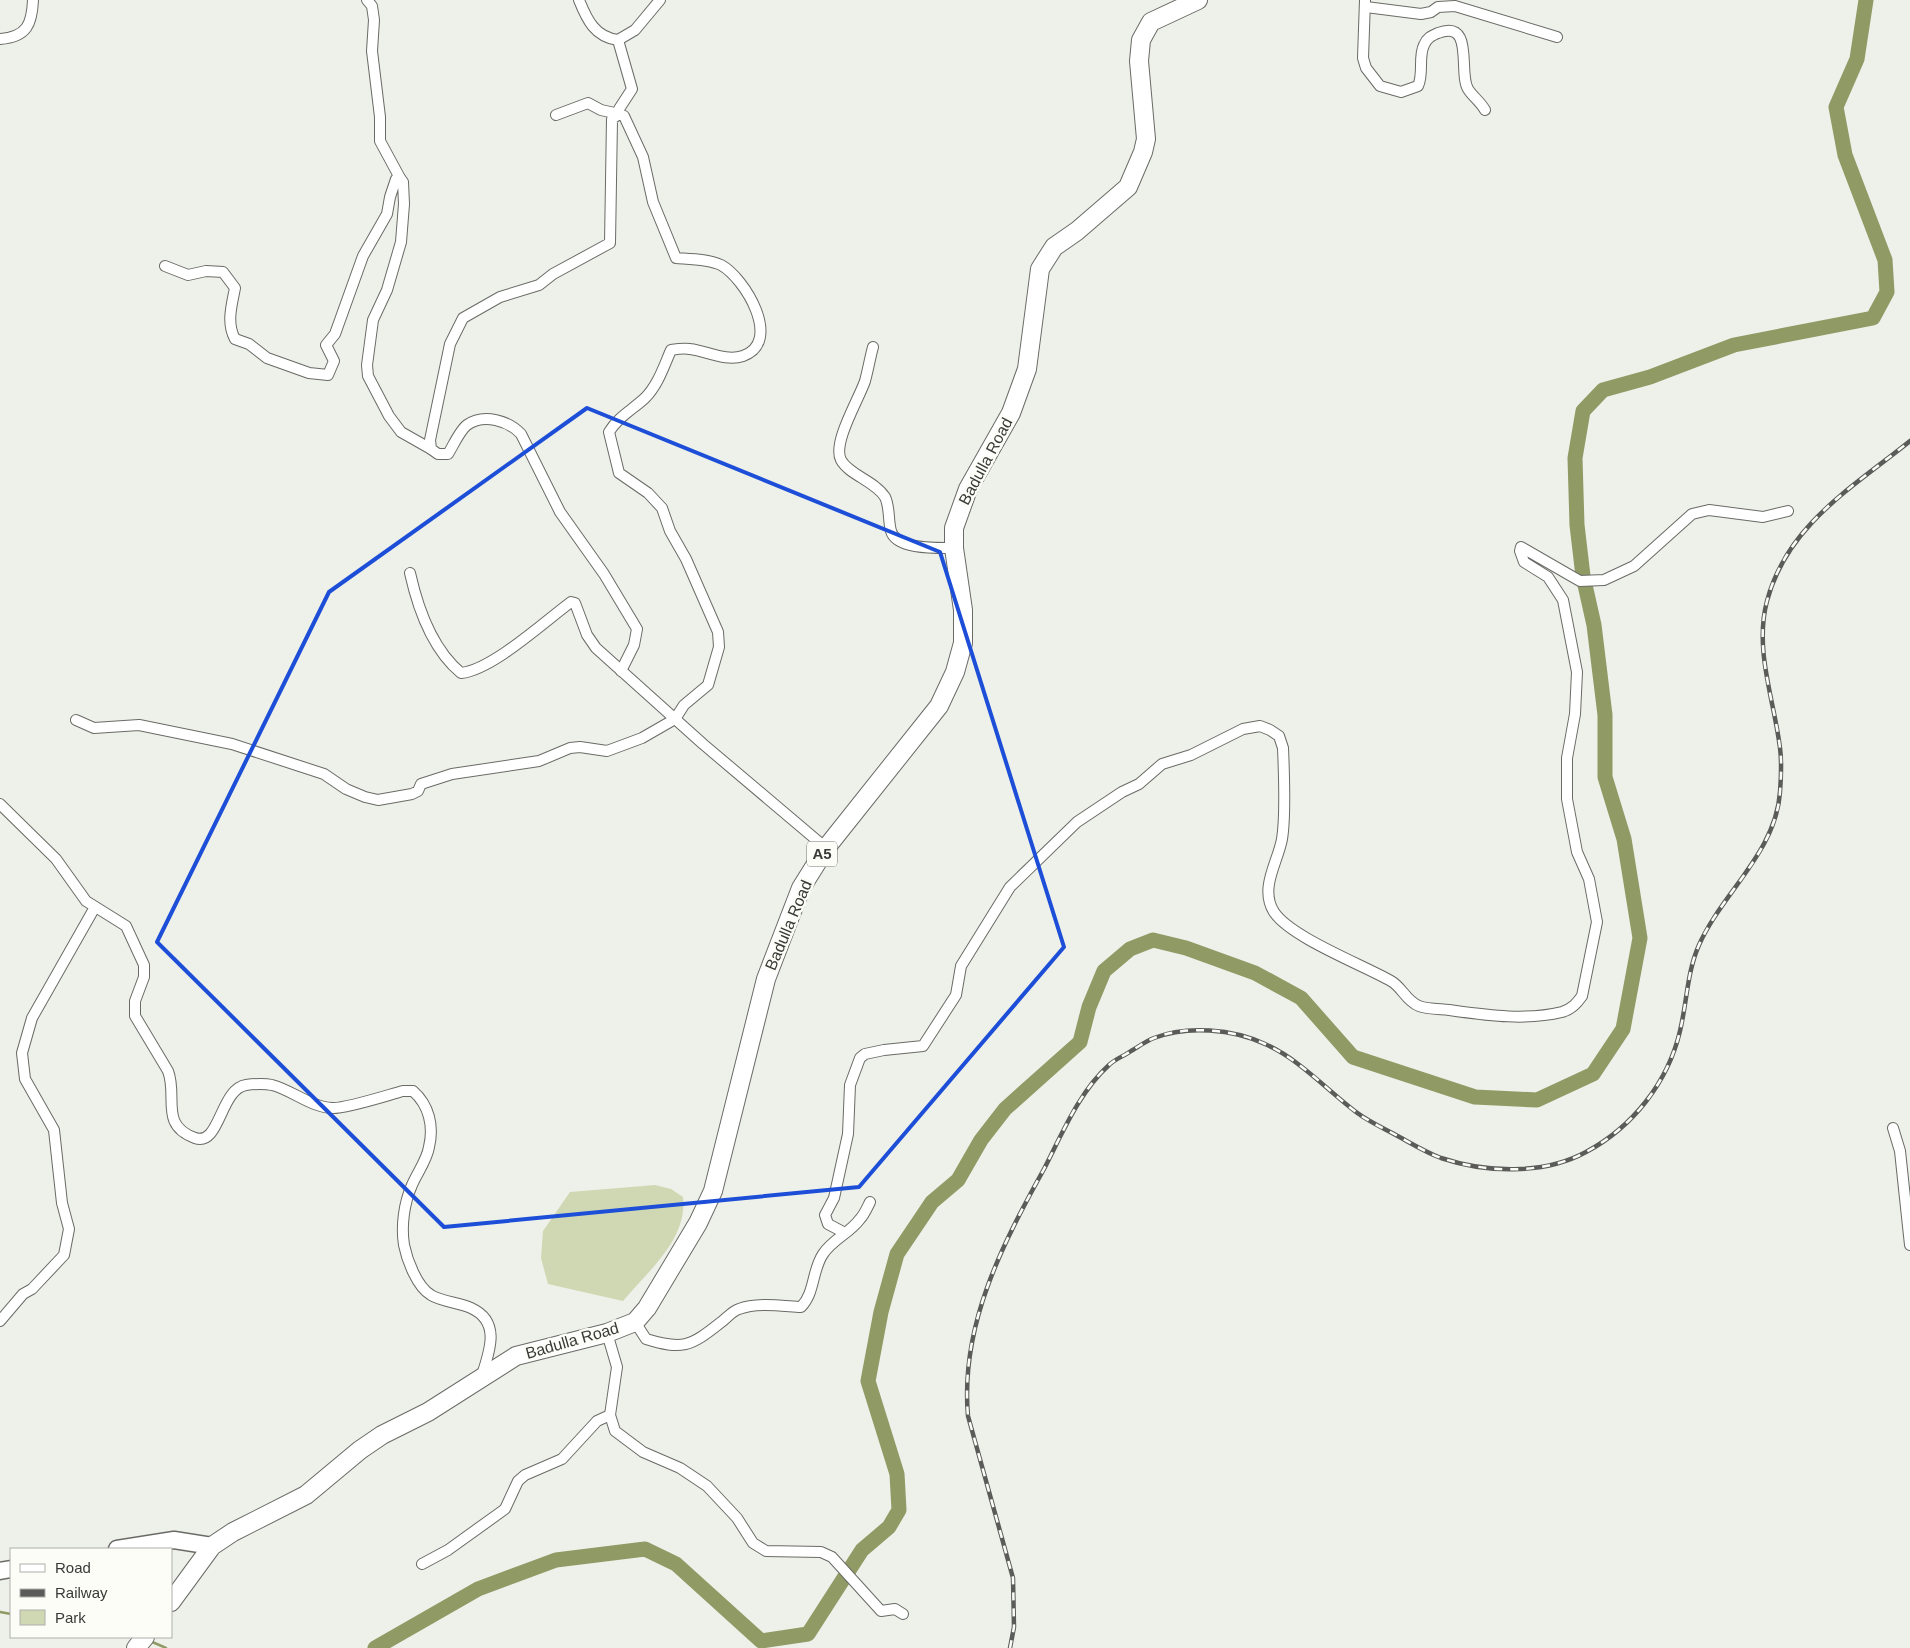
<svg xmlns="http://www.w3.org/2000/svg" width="1910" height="1648" viewBox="0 0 1910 1648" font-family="Arial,sans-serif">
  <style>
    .green { fill: #d0d8b3 }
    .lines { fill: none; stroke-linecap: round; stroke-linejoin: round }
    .stream { stroke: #8f9a64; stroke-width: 2.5 }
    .river { stroke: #8f9a64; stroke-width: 15 }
    .minor-casing { stroke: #6a6b66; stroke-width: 12 }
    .primary-casing { stroke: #6a6b66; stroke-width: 19 }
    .trunk-casing { stroke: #6a6b66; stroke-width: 20 }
    .minor { stroke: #fff; stroke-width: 10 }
    .primary { stroke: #fff; stroke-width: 16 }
    .trunk { stroke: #fff; stroke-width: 18 }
    .rail-casing { stroke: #5b5c59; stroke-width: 4.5 }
    .rail { stroke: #fcfdf7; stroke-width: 2.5; stroke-dasharray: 8; stroke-linecap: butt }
    .marked { fill: none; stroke: #1d4ed8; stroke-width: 4; stroke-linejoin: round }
    .labels { text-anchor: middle; stroke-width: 5; stroke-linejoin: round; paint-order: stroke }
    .shield { fill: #fcfdf7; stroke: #747471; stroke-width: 1 }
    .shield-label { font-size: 15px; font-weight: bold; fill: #393a38 }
    .street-label { font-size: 16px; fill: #393a38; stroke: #fcfdf7 }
  </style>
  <rect width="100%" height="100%" fill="#eef0ea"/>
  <!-- green -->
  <path class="green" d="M655 1185 671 1189 683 1197C688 1239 648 1271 623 1301L548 1284 541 1258 543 1231 570 1192Z"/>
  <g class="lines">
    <!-- stream -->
    <g class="stream">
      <path d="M0 1612 11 1614"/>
      <path d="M150 1641 166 1648"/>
    </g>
    <!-- river -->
    <path class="river" d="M375 1648 478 1589 556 1560 645 1549 676 1564 761 1641 808 1634 862 1550 889 1527 899 1510 897 1474 868 1381 881 1312 897 1254 932 1202 958 1180 981 1140 1005 1109 1080 1042 1089 1007 1104 971 1130 949 1153 940 1186 948 1255 973 1301 998 1353 1057 1475 1097 1537 1100 1593 1074 1623 1029 1640 938 1624 839 1605 777V715L1594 625 1583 576 1577 525 1575 458 1583 411 1603 390 1650 377 1734 345 1873 318 1887 292 1885 260 1845 155 1836 107 1857 59 1866 0"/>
    <!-- minor casing -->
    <g class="minor-casing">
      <g id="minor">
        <path d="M367 0 372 6 374 20 372 51 380 117V141L400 178"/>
        <path d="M579 0C587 20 595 37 618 40"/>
        <path d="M1365 0 1363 58 1366 68 1380 86 1401 92 1418 86C1424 73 1418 57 1424 45 1427 38 1431 36 1438 33 1475 19 1458 73 1468 89 1472 96 1480 101 1485 110"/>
        <path d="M1366 7 1421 14 1431 12 1438 7 1455 6 1557 37"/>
        <path d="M0 39C27 37 32 24 33 0"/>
        <path d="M556 115 588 103 601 110 619 114V109L632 89 618 40 635 30 660 0"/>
        <path d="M165 266 188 275 206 271 223 272 235 288C232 304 226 323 235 339L249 344 267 358 309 373 328 375 334 361 326 345 335 334 363 256 387 214 390 197 396 179 400 178 403 182 404 204 401 242 387 290 373 320 367 365 368 376 389 416 401 432 431 449"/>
        <path d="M873 347C870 358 868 370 865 381 859 399 832 443 841 460 849 475 875 481 885 497 890 507 888 521 891 531 896 550 938 548 954 548"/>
        <path d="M410 573C418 609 432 649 461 673 492 670 544 622 571 602L575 603 587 635 596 648 703 744 826 848"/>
        <path d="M76 720 94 728 139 725 232 744 324 774 346 789 365 797 378 800 412 794 418 791 421 784 452 774 539 761 570 748 580 747 607 751 642 738 675 719 684 705 708 685 719 647 718 632 686 559 670 531 662 508 648 493 619 473 609 432C618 417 632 410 645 398 658 385 664 366 671 350 677 349 684 348 690 349 707 351 726 362 743 356 783 342 745 278 721 265 709 259 690 259 676 258L653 202 643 157 624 116 619 114 612 119 610 243 553 274 539 285 500 297 463 318 450 344 430 440 431 449 438 454H448C453 446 460 430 467 425 484 413 509 421 521 434L560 512 604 574 637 629 634 645 621 671"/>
        <path d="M0 804 56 859 86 901 126 926 144 965V977L135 1001V1016L168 1071C178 1097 159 1125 195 1138 220 1147 220 1089 246 1085 254 1084 263 1083 272 1085 292 1090 310 1107 332 1108 345 1109 388 1095 403 1091H413C429 1105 434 1126 429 1147 427 1160 417 1173 412 1185 404 1203 401 1226 404 1245 407 1260 417 1287 431 1295 442 1302 458 1302 471 1308 502 1322 489 1353 481 1378"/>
        <path d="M1893 1128 1900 1151 1910 1245"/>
        <path d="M845 1233 828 1224 825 1215 834 1198 848 1134 850 1085 860 1058 865 1054 884 1050 923 1046 956 995 961 966 1010 887 1077 822 1122 792 1139 784 1162 764 1191 755 1243 729 1260 726 1270 730 1279 736 1283 748C1284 773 1286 815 1282 839 1278 862 1259 888 1274 912 1290 937 1363 965 1391 981 1402 987 1406 1001 1419 1006 1427 1009 1440 1009 1449 1010 1486 1015 1525 1021 1562 1012 1572 1009 1577 1003 1582 996L1597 922 1589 879 1577 852 1567 799V758L1575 714 1577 672 1563 600 1548 577 1524 562 1520 551 1521 547 1580 581 1604 580 1634 566 1692 514 1709 510 1763 517 1788 511"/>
        <path d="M0 1321 23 1294 32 1289 64 1255 69 1229 62 1203 54 1130 25 1079 22 1053 32 1018 95 907"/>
        <path d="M635 1322 646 1339C682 1350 690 1347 720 1323 726 1319 732 1311 739 1309 757 1302 782 1306 801 1307 815 1293 812 1270 823 1254 833 1239 850 1233 860 1219 864 1215 867 1208 870 1202"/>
        <path d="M607 1333 617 1367 610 1415 615 1431 643 1452 680 1468 707 1486 737 1518 753 1543 766 1551 821 1552 832 1557 881 1611 895 1609 903 1614"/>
        <path d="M422 1564 448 1550 505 1509 518 1481 525 1475 562 1459 597 1421 610 1415"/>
      </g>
    </g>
    <!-- primary casing -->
    <g class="primary-casing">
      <g id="primary">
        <path d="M117 1549 174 1540 212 1546"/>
        <path d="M0 1571 11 1569"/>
      </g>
    </g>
    <!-- trunk casing -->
    <g class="trunk-casing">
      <g id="trunk">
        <path d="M171 1602 212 1546 233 1532 306 1495 360 1450 382 1435 428 1412 516 1356 607 1333 635 1322 647 1308 698 1223 713 1191 766 979 801 888 826 848 939 706 955 672 963 643V610L954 548V528L968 489 1011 413 1027 369 1040 269 1054 247 1077 231 1128 187 1143 152 1146 139 1139 61 1141 40 1151 22 1198 0"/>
        <path d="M136 1648 145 1637"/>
      </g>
    </g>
    <!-- minor -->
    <use href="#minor" class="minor"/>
    <!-- primary -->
    <use href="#primary" class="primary"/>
    <!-- trunk -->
    <use href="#trunk" class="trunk"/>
    <!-- rail casing -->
    <g class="rail-casing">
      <path id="rail" d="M1010 1648 1014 1627 1013 1578 968 1416C960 1326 1002 1245 1044 1169 1062 1134 1079 1092 1109 1065 1115 1059 1124 1056 1131 1051 1138 1047 1146 1041 1154 1038 1187 1025 1233 1029 1265 1044 1299 1059 1327 1090 1356 1112 1368 1121 1381 1127 1394 1134 1409 1142 1425 1152 1441 1158 1486 1173 1544 1175 1586 1152 1633 1127 1668 1082 1680 1031 1687 1002 1687 972 1699 945 1722 893 1776 852 1780 792 1781 778 1782 762 1780 748 1774 699 1754 650 1767 601 1787 525 1853 487 1910 441"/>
    </g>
    <!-- rail -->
    <use href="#rail" class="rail"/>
  </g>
  <!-- marked area -->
  <path class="marked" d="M587 408 940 552 1064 947 859 1187 444 1227 157 942 329 592Z"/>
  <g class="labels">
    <!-- shield labels -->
    <rect class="shield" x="807" y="841.5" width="30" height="25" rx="4"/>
    <g class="shield-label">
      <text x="822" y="859">A5</text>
    </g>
    <!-- street labels -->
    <g class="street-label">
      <text transform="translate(985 461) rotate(-62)" y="6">Badulla Road</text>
      <text transform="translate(788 925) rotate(-67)" y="6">Badulla Road</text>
      <text transform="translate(572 1340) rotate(-16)" y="6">Badulla Road</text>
    </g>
  </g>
  <!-- legend -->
  <rect x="10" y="1548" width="162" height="90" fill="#fcfdf7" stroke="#aeafab"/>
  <rect x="20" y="1564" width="25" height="8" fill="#ffffff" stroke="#aeafab"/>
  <text x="55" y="1573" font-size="15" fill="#393a38">Road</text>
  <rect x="20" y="1589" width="25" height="8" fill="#5b5c59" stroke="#aeafab"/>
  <text x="55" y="1598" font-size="15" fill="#393a38">Railway</text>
  <rect x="20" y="1610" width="25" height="15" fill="#d0d8b3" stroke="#aeafab"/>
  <text x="55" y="1623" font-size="15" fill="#393a38">Park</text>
</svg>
